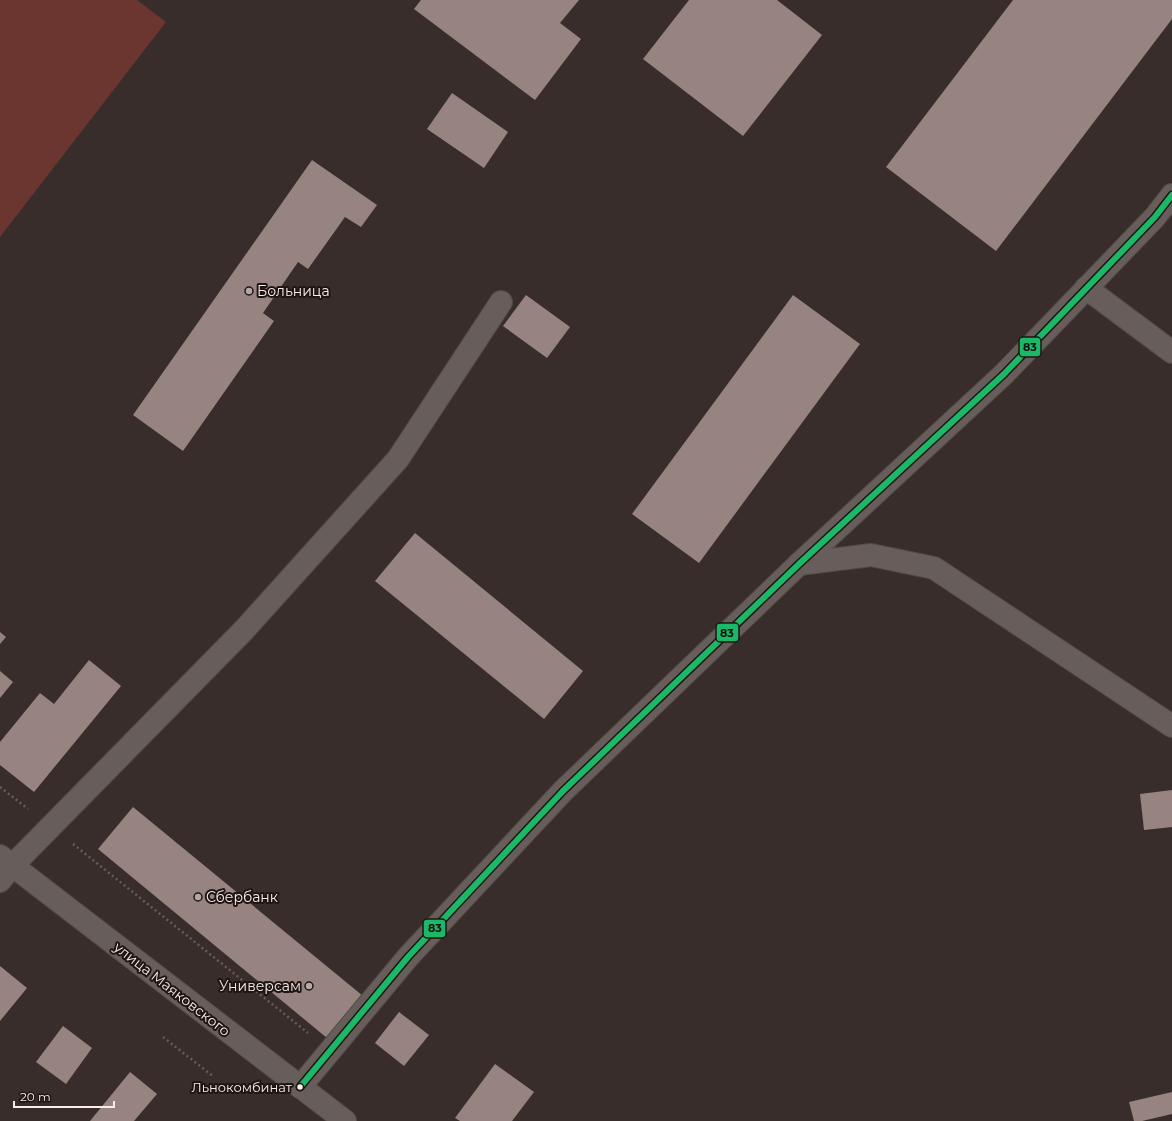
<svg xmlns="http://www.w3.org/2000/svg" width="1172" height="1121" viewBox="0 0 1172 1121" font-family="Montserrat,sans-serif">
  <style>
    .green { fill: #6b362f }
    .building { fill: #978481 }
    .lines { fill: none; stroke-linecap: round; stroke-linejoin: round }
    .minor-casing { stroke: #534a47; stroke-width: 24 }
    .path { stroke: #645d5b; stroke-width: 2.5; stroke-dasharray: 2 3; stroke-linecap: butt }
    .minor { stroke: #675e5c; stroke-width: 22 }
    .bus-1-casing { stroke: #1e1513; stroke-width: 9 }
    .bus-1 { stroke: #1ab867; stroke-width: 6 }
    .poi-dot { fill: #b5a9a6; stroke: #1e1513; stroke-width: 1.5 }
    .bus-dot { fill: #f9ece9; stroke: #1e1513; stroke-width: 1.5 }
    .labels { text-anchor: middle; stroke-width: 4; stroke-linejoin: round; paint-order: stroke }
    .bus-label { font-size: 13px; fill: #f9ece9; stroke: #1e1513; text-anchor: end }
    .poi-label { font-size: 14px; fill: #f9ece9; stroke: #1e1513; text-anchor: start }
    .street-label { font-size: 14px; fill: #f9ece9; stroke: #1e1513 }
    .line-badge { stroke: #1e1513; stroke-width: 1.5 }
    .pale-badge-label { font-size: 11px; text-anchor: middle; font-weight: bold; fill: #111 }
  </style>
  <rect width="100%" height="100%" fill="#382d2b"/>
  <!-- green -->
  <path class="green" d="M0 0H137L166 22 0 237Z"/>
  <!-- building -->
  <g class="building">
    <path d="M421 0H579L560 23 581 39 535 100 414 9Z"/>
    <path d="M689 0H777L822 35 743 136 643 59Z"/>
    <path d="M1013 0H1172V19L996 251 886 167Z"/>
    <path d="M452 93 508 132 484 168 427 129Z"/>
    <path d="M312 160 377 205 361 227 345 217 308 269 298 262 263 313 274 321 183 451 133 415Z"/>
    <path d="M526 295 570 327 547 358 503 326Z"/>
    <path d="M793 295 860 344 699 563 632 514Z"/>
    <path d="M415 533 583 671 544 719 375 581Z"/>
    <path d="M0 632 6 637 0 644Z"/>
    <path d="M89 660 121 686 34 792 0 765V742L40 693 54 704Z"/>
    <path d="M0 671 13 682 0 698Z"/>
    <path d="M1172 790V827L1144 830 1140 794Z"/>
    <path d="M133 807 363 996 327 1038 98 849Z"/>
    <path d="M0 966 27 988 0 1021Z"/>
    <path d="M399 1012 429 1035 404 1066 375 1043Z"/>
    <path d="M63 1026 92 1048 66 1084 36 1062Z"/>
    <path d="M495 1064 534 1092 512 1121H460L455 1118Z"/>
    <path d="M130 1072 157 1094 134 1121H90Z"/>
    <path d="M1172 1092V1114L1142 1121H1134L1129 1102Z"/>
  </g>
  <g class="lines">
    <!-- minor casing -->
    <g class="minor-casing">
      <g id="minor">
        <path d="M1086 288 1172 352"/>
        <path d="M799 564 871 555 934 568 1172 726"/>
        <path d="M0 856 345 1121"/>
        <path d="M0 881 12 866 244 630 398 459 501 302"/>
        <path d="M300 1087 408 957 563 791 799 564 1004 374 1155 217 1172 195"/>
      </g>
    </g>
    <!-- path -->
    <g class="path">
      <path d="M0 787 28 809"/>
      <path d="M73 844 308 1033"/>
      <path d="M163 1037 214 1077"/>
    </g>
    <!-- minor -->
    <use href="#minor" class="minor"/>
    <!-- bus-1 casing -->
    <g class="bus-1-casing">
      <path id="bus-1" d="M300 1087 408 957 563 791 799 564 1004 374 1155 217 1172 195"/>
    </g>
    <!-- bus-1 -->
    <use href="#bus-1" class="bus-1"/>
  </g>
  <!-- markers -->
  <g class="poi-dot">
    <circle cx="249" cy="291" r="4"/>
    <circle cx="198" cy="897" r="4"/>
    <circle cx="309" cy="986" r="4"/>
  </g>
  <circle class="bus-dot" cx="300" cy="1087" r="3.5"/>
  <g class="labels">
    <!-- bus labels -->
    <g class="bus-label">
      <text x="292" y="1092">Льнокомбинат</text>
    </g>
    <!-- poi labels -->
    <g class="poi-label">
      <text x="257" y="296">Больница</text>
      <text x="206" y="902">Сбербанк</text>
      <text x="301" y="991" text-anchor="end">Универсам</text>
    </g>
    <!-- street labels -->
    <g class="street-label">
      <text transform="translate(172 989) rotate(38)" y="5">улица Маяковского</text>
    </g>
  </g>
  <g class="line-badge">
    <rect x="1019" y="337" width="22" height="20" rx="4" fill="#1ab867"/>
    <rect x="716" y="623" width="23" height="19" rx="4" fill="#1ab867"/>
    <rect x="423" y="919" width="23" height="19" rx="4" fill="#1ab867"/>
  </g>
  <g class="pale-badge-label">
    <text x="1030" y="351">83</text>
    <text x="727" y="637">83</text>
    <text x="435" y="932">83</text>
  </g>
  <!-- scale -->
  <path d="M14 1101v6h100v-6" fill="none" stroke="#f9ece9" stroke-width="2"/>
  <text x="20" y="1101" font-size="12" fill="#f9ece9" stroke="#1e1513" stroke-width="3" paint-order="stroke">20 m</text>
</svg>
